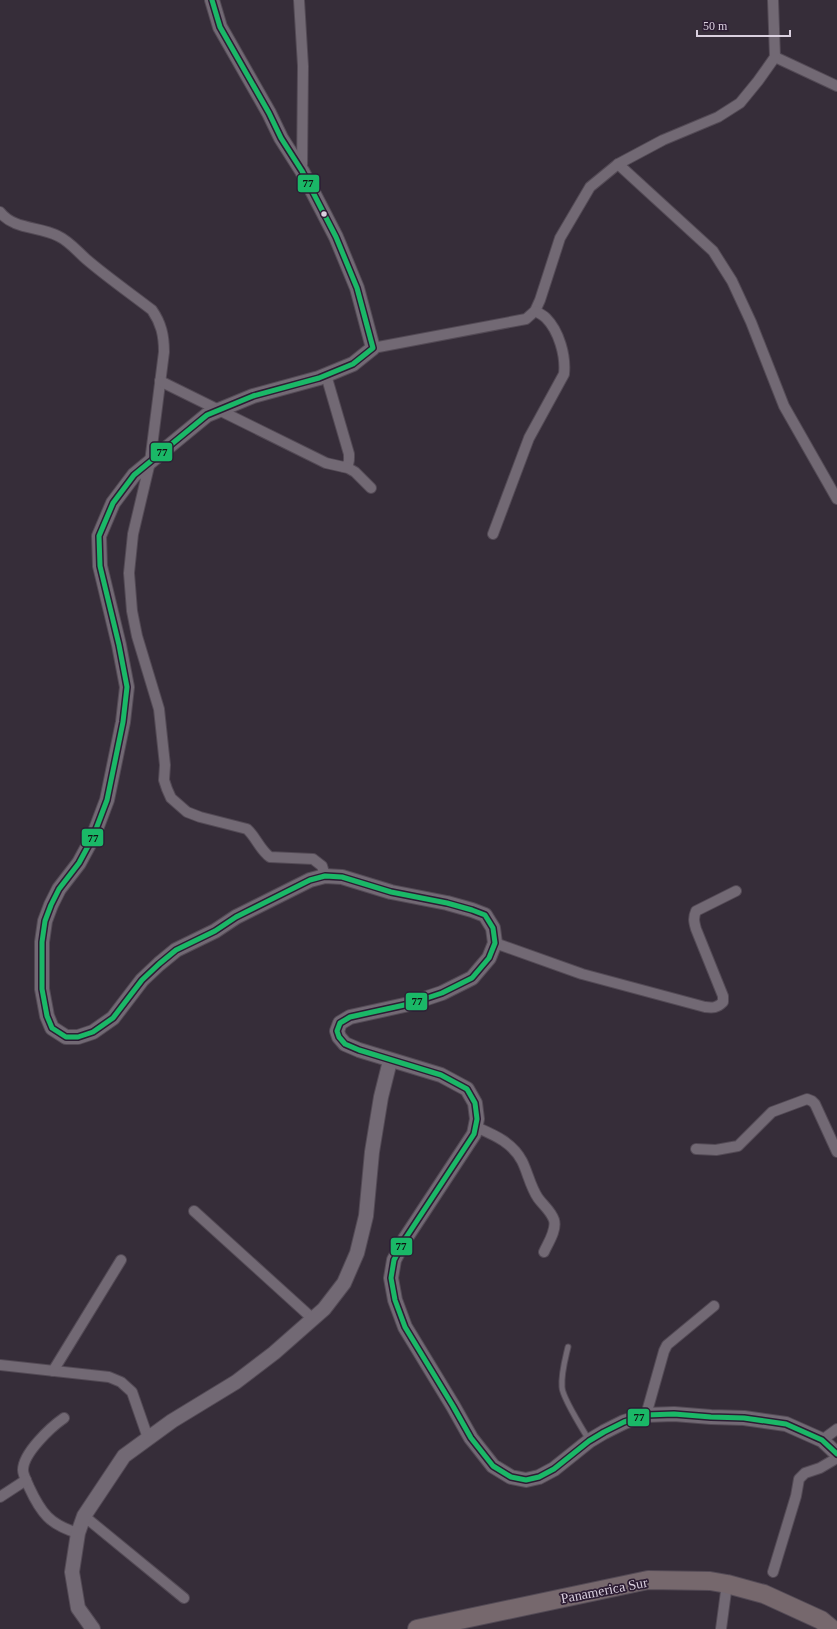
<svg xmlns="http://www.w3.org/2000/svg" width="837" height="1629" viewBox="0 0 837 1629" font-family="Georgia,serif">
  <style>
    .lines { fill: none; stroke-linecap: round; stroke-linejoin: round }
    .lane-casing { stroke: #534a55; stroke-width: 7 }
    .street-casing { stroke: #534a55; stroke-width: 12 }
    .secondary-casing { stroke: #534a55; stroke-width: 16 }
    .highway-casing { stroke: #534a55; stroke-width: 20 }
    .lane { stroke: #726974; stroke-width: 5 }
    .street { stroke: #726974; stroke-width: 10 }
    .secondary { stroke: #726974; stroke-width: 14 }
    .highway { stroke: #76686d; stroke-width: 18 }
    .bus-1-casing { stroke: #2d1d34; stroke-width: 8 }
    .bus-1 { stroke: #1ab867; stroke-width: 5 }
    .bus-dot { fill: #dad0df; stroke: #2d1d34; stroke-width: 1.5 }
    .labels { text-anchor: middle; stroke-width: 3.5; stroke-linejoin: round; paint-order: stroke }
    .street-label { font-size: 14px; fill: #dad0df; stroke: #2d1d34 }
    .line-badge { stroke: #2d1d34; stroke-width: 1.5 }
    .pale-badge-label { font-size: 11px; text-anchor: middle; font-weight: bold; fill: #111 }
  </style>
  <rect width="100%" height="100%" fill="#362d39"/>
  <g class="lines">
    <!-- lane casing -->
    <g class="lane-casing">
      <path id="lane" d="M568 1347C565 1360 561 1373 562 1387 562 1397 583 1430 589 1440"/>
    </g>
    <!-- street casing -->
    <g class="street-casing">
      <g id="street">
        <path d="M299 0 303 66 302 171"/>
        <path d="M775 57 837 86"/>
        <path d="M618 164 713 251 732 281 751 322 784 406 837 499"/>
        <path d="M0 212C14 230 39 226 58 236 69 241 77 251 86 259 107 277 130 293 152 310 161 323 164 335 164 352L150 462 133 534 129 573 132 611 137 636 159 709 165 765 164 780 167 789 171 798 187 812 200 817 247 829C256 837 260 850 270 857L313 859 322 866 325 876"/>
        <path d="M373 348 526 319 535 311 540 300 560 238 590 187 618 164 663 140 718 117 740 103 758 81 775 57 773 0"/>
        <path d="M326 375 349 454C349 461 350 464 344 467"/>
        <path d="M160 381 326 463 348 468 355 472 371 488"/>
        <path d="M493 534 529 438 564 374C566 356 559 331 546 318 543 315 539 313 535 311"/>
        <path d="M495 943 582 974 705 1007C713 1008 717 1008 723 1002V996L696 929C694 922 693 918 696 911L736 891"/>
        <path d="M476 1127C494 1135 512 1142 522 1161 528 1173 530 1186 538 1198 543 1205 551 1211 554 1220 557 1230 548 1243 544 1252"/>
        <path d="M696 1149 716 1150 738 1146 772 1112 807 1099 812 1101 815 1104 837 1152"/>
        <path d="M194 1211 313 1319"/>
        <path d="M0 1365 109 1377 121 1382 132 1392 148 1438"/>
        <path d="M53 1371 121 1260"/>
        <path d="M646 1415 664 1351 667 1345 714 1306"/>
        <path d="M64 1418C51 1427 23 1453 23 1470 23 1475 27 1482 29 1487 41 1513 50 1525 78 1533"/>
        <path d="M822 1440 837 1429"/>
        <path d="M0 1497 26 1480"/>
        <path d="M84 1516 184 1598"/>
        <path d="M773 1572 796 1496 799 1479 805 1473 820 1468 837 1458"/>
        <path d="M721 1629 727 1584"/>
      </g>
    </g>
    <!-- secondary casing -->
    <g class="secondary-casing">
      <g id="secondary">
        <path d="M212 0 220 27 269 113 281 138 302 171 336 237 357 288 373 348 353 364 319 378 253 396 207 415 134 475 113 503 99 536 100 566 119 645 127 687 123 722 107 800 93 837 79 863 59 889 51 905 45 921 42 942V989L47 1016 52 1028 66 1037H78L93 1032 113 1018 142 980 159 964 176 950 215 931 236 917 310 880 325 876 342 877 391 892 447 903 472 910 485 915 493 928 495 943 489 958 472 978 442 993 409 1004 350 1017 340 1023 337 1031 339 1037 345 1044 359 1050 441 1075 467 1089 475 1103 477 1119 474 1134 405 1239 394 1260 391 1278 395 1300 405 1327 453 1406 471 1438 493 1466 511 1477 526 1480 539 1477 554 1469 589 1441 604 1432 624 1422 646 1415 674 1414 711 1417 744 1418 786 1424 822 1440 837 1454"/>
        <path d="M93 1629 78 1608 72 1572 78 1533 84 1516 124 1456 172 1421 236 1382 274 1353 324 1309 344 1283 357 1253 366 1216 372 1152 381 1097 390 1061"/>
      </g>
    </g>
    <!-- highway casing -->
    <g class="highway-casing">
      <path id="highway" d="M417 1629 648 1580 710 1581 727 1584 764 1594 821 1620 832 1629"/>
    </g>
    <!-- lane -->
    <use href="#lane" class="lane"/>
    <!-- street -->
    <use href="#street" class="street"/>
    <!-- secondary -->
    <use href="#secondary" class="secondary"/>
    <!-- highway -->
    <use href="#highway" class="highway"/>
    <!-- bus-1 casing -->
    <g class="bus-1-casing">
      <path id="bus-1" d="M212 0 220 27 269 113 281 138 302 171 336 237 357 288 373 348 353 364 319 378 253 396 207 415 134 475 113 503 99 536 100 566 119 645 127 687 123 722 107 800 93 837 79 863 59 889 51 905 45 921 42 942V989L47 1016 52 1028 66 1037H78L93 1032 113 1018 142 980 159 964 176 950 215 931 236 917 310 880 325 876 342 877 391 892 447 903 472 910 485 915 493 928 495 943 489 958 472 978 442 993 409 1004 350 1017 340 1023 337 1031 339 1037 345 1044 359 1050 441 1075 467 1089 475 1103 477 1119 474 1134 405 1239 394 1260 391 1278 395 1300 405 1327 453 1406 471 1438 493 1466 511 1477 526 1480 539 1477 554 1469 589 1441 604 1432 624 1422 646 1415 674 1414 711 1417 744 1418 786 1424 822 1440 837 1454"/>
    </g>
    <!-- bus-1 -->
    <use href="#bus-1" class="bus-1"/>
  </g>
  <!-- markers -->
  <circle class="bus-dot" cx="324" cy="214" r="3.5"/>
  <g class="labels">
    <!-- street labels -->
    <g class="street-label">
      <text transform="translate(604 1590) rotate(-11)" y="5">Panamerica Sur</text>
    </g>
  </g>
  <g class="line-badge">
    <rect x="297" y="174" width="23" height="19" rx="4" fill="#1ab867"/>
    <rect x="150" y="442" width="23" height="20" rx="4" fill="#1ab867"/>
    <rect x="81" y="828" width="23" height="19" rx="4" fill="#1ab867"/>
    <rect x="405" y="992" width="23" height="19" rx="4" fill="#1ab867"/>
    <rect x="390" y="1237" width="23" height="19" rx="4" fill="#1ab867"/>
    <rect x="627" y="1408" width="23" height="19" rx="4" fill="#1ab867"/>
  </g>
  <g class="pale-badge-label">
    <text x="308" y="187">77</text>
    <text x="162" y="456">77</text>
    <text x="93" y="842">77</text>
    <text x="417" y="1005">77</text>
    <text x="401" y="1250">77</text>
    <text x="639" y="1421">77</text>
  </g>
  <!-- scale -->
  <path d="M697 30v6h93v-6" fill="none" stroke="#dad0df" stroke-width="2"/>
  <text x="703" y="30" font-size="12" fill="#dad0df" stroke="#2d1d34" stroke-width="3" paint-order="stroke">50 m</text>
</svg>
